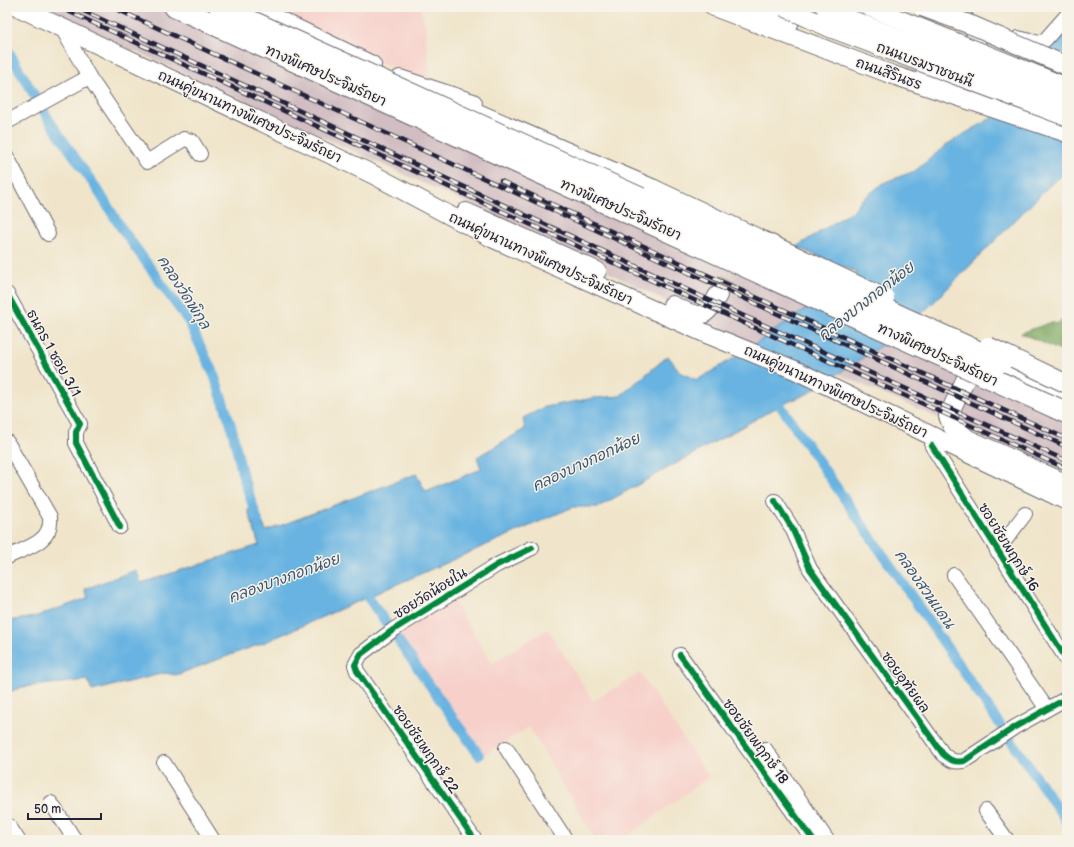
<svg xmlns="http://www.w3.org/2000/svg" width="1074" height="847" viewBox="0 0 1074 847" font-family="'Balsamiq Sans','Playpen Sans Thai',sans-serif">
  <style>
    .built { fill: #f7d0ca }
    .industrial { fill: #d2bec2 }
    .forest { fill: #7ba760; stroke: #4e644e }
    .water { fill: #68b3e1; stroke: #456a8e }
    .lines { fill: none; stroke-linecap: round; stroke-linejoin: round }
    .canal { stroke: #68b3e1; stroke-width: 10 }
    .major-tunnel { stroke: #c7bead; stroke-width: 18; stroke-dasharray: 18 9; stroke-linecap: butt }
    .minor-casing { stroke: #6a666d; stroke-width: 16 }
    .major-casing { stroke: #6a666d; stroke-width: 20 }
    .highway-casing { stroke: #6a666d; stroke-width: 23 }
    .minor { stroke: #fff; stroke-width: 14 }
    .major { stroke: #fff; stroke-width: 18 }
    .highway { stroke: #fff; stroke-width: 21 }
    .rail-casing { stroke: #22223b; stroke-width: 4.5 }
    .rail { stroke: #f7f3e8; stroke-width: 3; stroke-dasharray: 9; stroke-linecap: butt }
    .major-bridge-casing { stroke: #6a666d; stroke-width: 20; stroke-linecap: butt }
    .highway-bridge-casing { stroke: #6a666d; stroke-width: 23; stroke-linecap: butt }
    .major-bridge { stroke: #fff; stroke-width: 18 }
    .highway-bridge { stroke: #fff; stroke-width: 21 }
    .cycleway-casing { stroke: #f7f3e8; stroke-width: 8 }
    .cycleway { stroke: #00873e; stroke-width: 6 }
    .labels { text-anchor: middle; stroke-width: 3; stroke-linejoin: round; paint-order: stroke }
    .street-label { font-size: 14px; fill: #22223b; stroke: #f7f3e8 }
    .water-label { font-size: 15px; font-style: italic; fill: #3a5575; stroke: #f7f3e8 }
  </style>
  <rect width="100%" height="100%" fill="#f7f3e8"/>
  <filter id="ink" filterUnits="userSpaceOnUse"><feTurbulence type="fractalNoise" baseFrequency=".025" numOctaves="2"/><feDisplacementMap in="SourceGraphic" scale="8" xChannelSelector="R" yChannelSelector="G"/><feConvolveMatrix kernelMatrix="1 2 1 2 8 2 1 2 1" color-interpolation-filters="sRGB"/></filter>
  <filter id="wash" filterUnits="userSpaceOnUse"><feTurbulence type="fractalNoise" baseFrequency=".012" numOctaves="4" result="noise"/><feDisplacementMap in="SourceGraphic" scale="16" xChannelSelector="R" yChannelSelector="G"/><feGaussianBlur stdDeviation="0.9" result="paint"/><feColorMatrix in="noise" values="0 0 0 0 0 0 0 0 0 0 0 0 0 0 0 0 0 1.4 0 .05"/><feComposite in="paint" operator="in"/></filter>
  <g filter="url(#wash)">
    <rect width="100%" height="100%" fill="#f0e5ca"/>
    <!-- built -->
    <g class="built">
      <path d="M252 7H420L426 29 429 77 419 79Z"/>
      <path d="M453 601 492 663 548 629 593 701 640 673 709 777 622 840H596L529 727 478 759 390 638Z"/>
    </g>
    <!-- industrial -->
    <g class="industrial">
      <path d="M39 7H199L832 292 755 345 484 211Z"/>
      <path d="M896 336 1067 407V475L838 374Z"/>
    </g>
    <!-- forest -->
    <path class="forest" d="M1067 317V354L1021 333 1052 322 1056 324Z"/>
    <!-- water -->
    <path class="water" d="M1067 30V172L1051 184 931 305 896 336 807 394 781 405 598 507H573L263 643 176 675 165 673 92 691 88 680 22 687 7 693V621L34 617 88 598 85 589 136 570 141 583 259 545 248 510 256 507 266 531 416 474 426 492 481 469 477 457 525 429 523 418 545 407 594 398 620 396 668 356 681 373 697 380 739 355 858 273 796 247 854 210 860 201 885 182 915 171 949 143 995 116Z"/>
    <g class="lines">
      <!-- canal -->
      <g class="canal">
        <path d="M7 49 49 120 99 192 120 226 189 322 214 375 231 425 242 473 258 521"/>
        <path d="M773 395 1067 822"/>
        <path d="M360 586 479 755"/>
      </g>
    </g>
  </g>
  <g filter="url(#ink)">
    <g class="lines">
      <!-- major-tunnel -->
      <path class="major-tunnel" d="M718 295 733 267"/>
      <!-- minor casing -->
      <g class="minor-casing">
        <g id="minor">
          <path d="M62 28 89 77 147 162 184 139 192 141 200 154"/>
          <path d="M1018 38 1040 43 1045 40 1067 15"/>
          <path d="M923 75C967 90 964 87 979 45L967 19"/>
          <path d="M7 122 89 77"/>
          <path d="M7 157 48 234"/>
          <path d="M7 294 80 424 76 432V443L120 527"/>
          <path d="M7 442 50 517C53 542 26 548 7 557"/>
          <path d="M932 446 1067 660"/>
          <path d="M775 501 792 528 810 569 943 754C950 760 954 763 964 761L1015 727 1067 698"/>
          <path d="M997 551 1025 514"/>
          <path d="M954 575 1047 709"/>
          <path d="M680 655 813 840"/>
          <path d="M506 748 566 840"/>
          <path d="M765 749 827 840"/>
          <path d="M164 763 213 840"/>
          <path d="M51 803 75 840"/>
          <path d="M986 811 1007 840"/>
          <path d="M9 826 18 840"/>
          <path d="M475 840 357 671 355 665 361 654 393 630 497 565 532 548"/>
        </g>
      </g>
      <!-- major casing -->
      <g class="major-casing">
        <g id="major">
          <path d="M18 7 372 174 492 238 709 335 795 370 1067 501"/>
          <path d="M252 7 372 65"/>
          <path d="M714 7 893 75 1067 133"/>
          <path d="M752 7 789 24"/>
          <path d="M849 7 890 26"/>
          <path d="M400 79 473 103"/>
          <path d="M459 105 654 189"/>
          <path d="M466 212 597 271"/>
          <path d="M672 305C698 317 703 323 718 295"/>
          <path d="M979 357 969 372 948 416 952 426 968 439 1067 484"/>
          <path d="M982 366C998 362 1050 393 1067 401"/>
        </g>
      </g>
      <!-- highway casing -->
      <g class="highway-casing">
        <path id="highway" d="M175 7 189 13"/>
      </g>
      <!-- minor -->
      <use href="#minor" class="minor"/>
      <!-- major -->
      <use href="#major" class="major"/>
      <!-- highway -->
      <use href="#highway" class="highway"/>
      <!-- rail casing -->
      <g class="rail-casing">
        <g id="rail">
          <path d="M59 7 733 318 1067 469"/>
          <path d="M75 7 735 312 1067 461"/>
          <path d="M112 7 1067 447"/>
          <path d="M501 181 1067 439"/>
        </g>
      </g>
      <!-- rail -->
      <use href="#rail" class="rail"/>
      <!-- major-bridge casing -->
      <g class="major-bridge-casing">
        <g id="major-bridge">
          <path d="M784 7 830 28 1067 117"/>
          <path d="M825 7 847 18 1067 103"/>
          <path d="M869 7 1067 87"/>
          <path d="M922 7 974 26 1067 66"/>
          <path d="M654 189 885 298"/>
          <path d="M988 346 1067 384"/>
        </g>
      </g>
      <!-- highway-bridge casing -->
      <g class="highway-bridge-casing">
        <g id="highway-bridge">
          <path d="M220 7 1001 362"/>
          <path d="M189 13 1067 413"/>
        </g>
      </g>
      <!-- major-bridge -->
      <use href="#major-bridge" class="major-bridge"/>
      <!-- highway-bridge -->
      <use href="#highway-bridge" class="highway-bridge"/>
      <!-- cycleway casing -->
      <g class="cycleway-casing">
        <g id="cycleway">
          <path d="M7 294 80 424 76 432V443L120 527"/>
          <path d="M932 446 1067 660"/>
          <path d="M775 501 792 528 810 569 943 754C950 760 954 763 964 761L1015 727 1067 698"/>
          <path d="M680 655 813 840"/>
          <path d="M475 840 357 671 355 665 361 654 393 630 497 565 532 548"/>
        </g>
      </g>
      <!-- cycleway -->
      <use href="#cycleway" class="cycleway"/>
    </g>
  </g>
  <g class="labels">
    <!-- street labels -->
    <g class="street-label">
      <text transform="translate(925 64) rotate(21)" y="5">ถนนบรมราชชนนี</text>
      <text transform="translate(889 73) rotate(20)" y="5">ถนนสิรินธร</text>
      <text transform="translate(326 75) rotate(24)" y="5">ทางพิเศษประจิมรัถยา</text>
      <text transform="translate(250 116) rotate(25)" y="5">ถนนคู่ขนานทางพิเศษประจิมรัถยา</text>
      <text transform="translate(621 209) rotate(24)" y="5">ทางพิเศษประจิมรัถยา</text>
      <text transform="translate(541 258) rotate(25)" y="5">ถนนคู่ขนานทางพิเศษประจิมรัถยา</text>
      <text transform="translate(54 353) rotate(61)" y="5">ธนกร 1 ซอย 3/1</text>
      <text transform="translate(938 354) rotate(25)" y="5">ทางพิเศษประจิมรัถยา</text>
      <text transform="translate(836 391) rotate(25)" y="5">ถนนคู่ขนานทางพิเศษประจิมรัถยา</text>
      <text transform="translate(1009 547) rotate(58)" y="5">ซอยชัยพฤกษ์ 16</text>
      <text transform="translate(430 593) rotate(-32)" y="5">ซอยวัดน้อยใน</text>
      <text transform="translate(906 682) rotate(54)" y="5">ซอยอุทัยผล</text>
      <text transform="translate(756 741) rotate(54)" y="5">ซอยชัยพฤกษ์ 18</text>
      <text transform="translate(426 749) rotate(55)" y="5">ซอยชัยพฤกษ์ 22</text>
    </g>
    <!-- water labels -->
    <g class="water-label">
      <text transform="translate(184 292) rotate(57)" y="5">คลองวัดพิกุล</text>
      <text transform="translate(866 301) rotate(-38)" y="5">คลองบางกอกน้อย</text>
      <text transform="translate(586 462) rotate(-25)" y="5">คลองบางกอกน้อย</text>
      <text transform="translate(284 578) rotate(-20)" y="5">คลองบางกอกน้อย</text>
      <text transform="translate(925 589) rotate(55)" y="5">คลองสวนแดน</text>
    </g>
  </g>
  <!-- margin -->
  <rect width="1074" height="847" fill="none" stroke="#f7f3e8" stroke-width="24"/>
  <!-- scale -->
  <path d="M28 813v6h73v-6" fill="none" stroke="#22223b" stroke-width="2"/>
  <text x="34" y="813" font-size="12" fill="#22223b" stroke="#f7f3e8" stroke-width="3" paint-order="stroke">50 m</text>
</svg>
